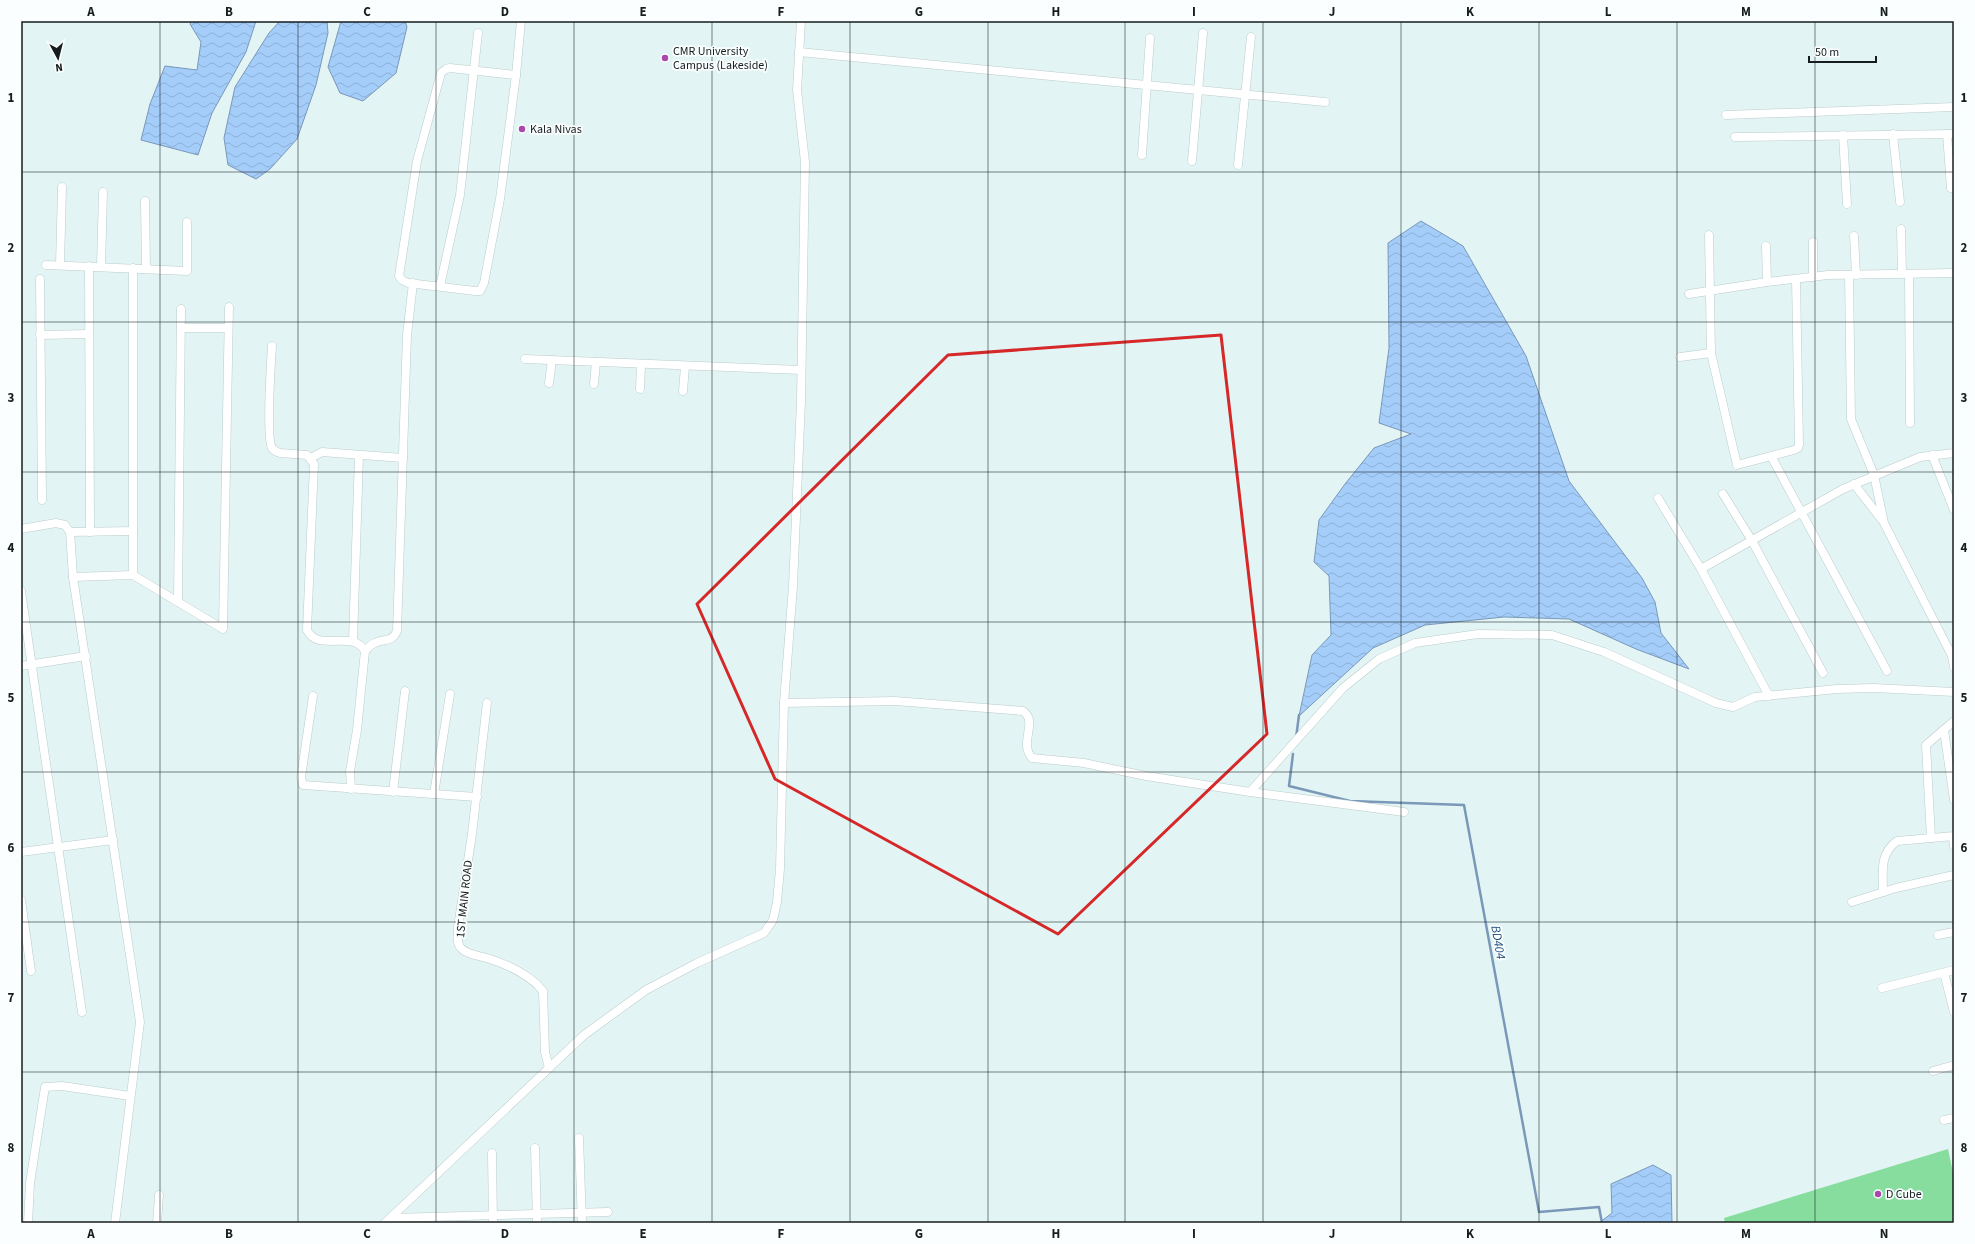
<svg xmlns="http://www.w3.org/2000/svg" width="1975" height="1244" viewBox="0 0 1975 1244" font-family="'Source Sans 3',sans-serif">
  <style>
    .park { fill: #86dd9e }
    .water { fill: url(#water-waves); stroke: #7a98b8 }
    .lines { fill: none; stroke-linecap: round; stroke-linejoin: round }
    .stream { stroke: #7a98b8; stroke-width: 2.5 }
    .street-casing { stroke: #bbcbcc; stroke-width: 9 }
    .street { stroke: #fff; stroke-width: 8 }
    .marked { fill: none; stroke: #d62828; stroke-width: 3; stroke-linejoin: round }
    .grid { fill: none; stroke: #171d1d; stroke-width: 1; stroke-opacity: 0.55 }
    .poi-dot { fill: #ab48ae; stroke: #fbfefe; stroke-width: 1.5 }
    .labels { text-anchor: middle; stroke-width: 3.5; stroke-linejoin: round; paint-order: stroke }
    .poi-label { font-size: 12px; fill: #171d1d; stroke: #fbfefe; text-anchor: start }
    .street-label { font-size: 12px; fill: #171d1d; stroke: #fbfefe }
    .water-label { font-size: 13px; font-style: italic; fill: #1b4b7b; stroke: #fbfefe }
    .neatline { fill: none; stroke: #171d1d; stroke-width: 1.5 }
    .grid-label { font-size: 13px; text-anchor: middle; font-weight: bold; fill: #171d1d }
  </style>
  <defs>
    <pattern id="water-waves" width="16" height="10" patternUnits="userSpaceOnUse"><rect width="16" height="10" fill="#a4cdfa"/><path d="M0 5q4-4 8 0t8 0" fill="none" stroke="#8cb0d6"/></pattern>
  </defs>
  <rect width="100%" height="100%" fill="#e3f4f5"/>
  <!-- park -->
  <path class="park" d="M1948 1149 1954 1177V1223H1725L1724 1218Z"/>
  <!-- water -->
  <g class="water">
    <path d="M192 21H256L246 52 212 113 198 155 141 140 150 104 165 66 197 70 201 42 190 24Z"/>
    <path d="M280 21H327L328 33 316 85 297 139 270 169 256 179 228 165 224 138 235 87 269 33Z"/>
    <path d="M341 21H405L407 27 396 73 363 101 340 93 328 67Z"/>
    <path d="M1421 221 1463 246 1526 356 1569 481 1642 578 1655 602 1661 633 1689 669 1636 649 1569 619 1504 617 1425 625 1373 648 1299 716 1312 655 1331 635 1329 576 1314 562 1319 520 1345 484 1374 448 1411 434 1379 423 1389 348 1388 243Z"/>
    <path d="M1653 1165 1671 1175 1672 1223H1599L1612 1213 1611 1184Z"/>
  </g>
  <g class="lines">
    <!-- stream -->
    <g class="stream">
      <path d="M1296 738 1299 715"/>
      <path d="M1293 754 1289 786 1350 801 1464 805 1539 1212 1599 1207 1602 1223"/>
    </g>
    <!-- street casing -->
    <g class="street-casing">
      <g id="street">
        <path d="M799 52 1325 102"/>
        <path d="M450 68 516 75 500 199 484 283 480 291H475L408 283 402 280 399 276 417 161 441 73 446 69Z"/>
        <path d="M516 75 521 21"/>
        <path d="M1726 115 1954 107"/>
        <path d="M1893 134 1900 202"/>
        <path d="M1947 134 1951 188"/>
        <path d="M1843 135 1847 204"/>
        <path d="M1735 137 1954 134"/>
        <path d="M1142 155 1150 38"/>
        <path d="M1192 161 1203 33"/>
        <path d="M1238 165 1251 37"/>
        <path d="M145 201 146 268"/>
        <path d="M1901 229 1902 274"/>
        <path d="M1709 235 1711 353 1737 465 1794 450 1798 448 1799 445 1796 279"/>
        <path d="M1854 236 1856 275"/>
        <path d="M1766 246 1767 282"/>
        <path d="M46 265 187 271V222"/>
        <path d="M60 265 62 187"/>
        <path d="M89 266 90 532"/>
        <path d="M101 266 103 192"/>
        <path d="M133 268V575"/>
        <path d="M1909 274 1910 423"/>
        <path d="M1849 275 1851 419 1874 475 1884 523 1952 656 1954 667"/>
        <path d="M1813 277V242"/>
        <path d="M40 279 42 500"/>
        <path d="M440 286 460 195 478 33"/>
        <path d="M1689 294 1767 282 1828 275 1954 273"/>
        <path d="M181 328H228"/>
        <path d="M40 335 89 334"/>
        <path d="M272 346C271 362 266 437 272 448 274 451 277 452 280 453L307 455 314 464 307 630C318 653 352 629 365 651L357 730 350 771 351 789"/>
        <path d="M1680 357 1711 353"/>
        <path d="M525 359 801 370"/>
        <path d="M549 383 552 360"/>
        <path d="M594 384 596 362"/>
        <path d="M640 389 641 365"/>
        <path d="M683 391 685 366"/>
        <path d="M1932 455 1954 510"/>
        <path d="M1771 456 1887 671"/>
        <path d="M311 458 322 452 403 458"/>
        <path d="M1854 484 1882 520"/>
        <path d="M1723 494 1751 539 1823 673"/>
        <path d="M1658 498 1701 569 1769 696"/>
        <path d="M21 529 56 523 65 525 70 532 73 577 140 1022 115 1223"/>
        <path d="M70 532 133 531"/>
        <path d="M1701 569 1843 489 1920 457 1954 453"/>
        <path d="M73 577 133 575 223 629 229 307"/>
        <path d="M21 591 82 1012"/>
        <path d="M178 602 181 309"/>
        <path d="M353 641 359 455"/>
        <path d="M365 651C368 648 371 644 375 643 384 638 392 643 397 631L407 335 413 283"/>
        <path d="M21 666 86 656"/>
        <path d="M313 696 301 777 303 785 477 797"/>
        <path d="M487 703 472 834 458 927C458 933 456 943 461 948 467 955 482 956 490 959 508 965 531 976 543 991L545 1052 549 1068"/>
        <path d="M784 703 895 701 1023 711C1039 722 1018 742 1032 758L1084 763 1146 776 1250 792 1404 812"/>
        <path d="M1944 730 1954 800"/>
        <path d="M393 792 405 691"/>
        <path d="M1250 792 1343 688 1379 659 1415 643 1478 634 1552 635 1604 652 1716 703 1733 707 1755 697 1837 689 1874 688 1954 692"/>
        <path d="M434 794 450 694"/>
        <path d="M1954 837 1953 839 1954 846"/>
        <path d="M1931 838 1926 745 1954 721"/>
        <path d="M21 852 113 840"/>
        <path d="M1883 892C1883 873 1879 854 1897 841L1954 836"/>
        <path d="M21 900 31 971"/>
        <path d="M1852 902 1896 888 1954 875"/>
        <path d="M1938 935 1954 932"/>
        <path d="M1944 973 1954 1012"/>
        <path d="M1882 988 1954 970"/>
        <path d="M1933 1071 1954 1065"/>
        <path d="M1944 1120 1954 1118"/>
        <path d="M579 1138 582 1223"/>
        <path d="M535 1148 537 1223"/>
        <path d="M492 1153 493 1223"/>
        <path d="M391 1218 608 1212"/>
        <path d="M28 1223 30 1183 45 1087 62 1086 130 1096"/>
        <path d="M157 1223 159 1195"/>
        <path d="M385 1223 584 1035 646 990 697 963 764 933 773 920 777 902 780 869 784 703 793 586 801 401 805 162 797 90 801 21"/>
      </g>
    </g>
    <!-- street -->
    <use href="#street" class="street"/>
  </g>
  <!-- marked area -->
  <path class="marked" d="M1221 335 1267 734 1058 934 775 779 697 604 948 355Z"/>
  <!-- grid -->
  <path class="grid" d="M160 21V1223M298 21V1223M436 21V1223M574 21V1223M712 21V1223M850 21V1223M988 21V1223M1125 21V1223M1263 21V1223M1401 21V1223M1539 21V1223M1677 21V1223M1815 21V1223M21 172H1954M21 322H1954M21 472H1954M21 622H1954M21 772H1954M21 922H1954M21 1072H1954"/>
  <!-- markers -->
  <g class="poi-dot">
    <circle cx="665" cy="58" r="4"/>
    <circle cx="522" cy="129" r="4"/>
    <circle cx="1878" cy="1194" r="4"/>
  </g>
  <g class="labels">
    <!-- poi labels -->
    <g class="poi-label">
      <text x="673" y="55">CMR University<tspan x="673" dy="14">Campus (Lakeside)</tspan></text>
      <text x="530" y="133">Kala Nivas</text>
      <text x="1886" y="1198">D Cube</text>
    </g>
    <!-- street labels -->
    <g class="street-label">
      <text transform="translate(464 899) rotate(-84)" y="4">1ST MAIN ROAD</text>
    </g>
    <!-- water labels -->
    <g class="water-label">
      <text transform="translate(1499 942) rotate(80)" y="5">BD404</text>
    </g>
  </g>
  <!-- border -->
  <rect width="1975" height="1244" fill="none" stroke="#fbfefe" stroke-width="44"/>
  <!-- north arrow -->
  <g transform="translate(58 58) rotate(173)" stroke="#fbfefe" stroke-width="3" paint-order="stroke">
  <path d="M0-3L7 15L0 10L-7 15Z" fill="#171d1d"/>
  <text y="-6" font-size="11" font-weight="bold" text-anchor="middle" fill="#171d1d">N</text>
  </g>
  <!-- scale -->
  <path d="M1809 56v6h67v-6" fill="none" stroke="#171d1d" stroke-width="2"/>
  <text x="1815" y="56" font-size="12" fill="#171d1d" stroke="#fbfefe" stroke-width="3" paint-order="stroke">50 m</text>
  <rect x="22" y="22" width="1931" height="1200" class="neatline"/>
  <g class="grid-label">
    <text x="91" y="16">A</text>
    <text x="229" y="16">B</text>
    <text x="367" y="16">C</text>
    <text x="505" y="16">D</text>
    <text x="643" y="16">E</text>
    <text x="781" y="16">F</text>
    <text x="919" y="16">G</text>
    <text x="1056" y="16">H</text>
    <text x="1194" y="16">I</text>
    <text x="1332" y="16">J</text>
    <text x="1470" y="16">K</text>
    <text x="1608" y="16">L</text>
    <text x="1746" y="16">M</text>
    <text x="1884" y="16">N</text>
    <text x="11" y="102">1</text>
    <text x="1964" y="102">1</text>
    <text x="11" y="252">2</text>
    <text x="1964" y="252">2</text>
    <text x="11" y="402">3</text>
    <text x="1964" y="402">3</text>
    <text x="11" y="552">4</text>
    <text x="1964" y="552">4</text>
    <text x="11" y="702">5</text>
    <text x="1964" y="702">5</text>
    <text x="11" y="852">6</text>
    <text x="1964" y="852">6</text>
    <text x="11" y="1002">7</text>
    <text x="1964" y="1002">7</text>
    <text x="11" y="1152">8</text>
    <text x="1964" y="1152">8</text>
    <text x="91" y="1238">A</text>
    <text x="229" y="1238">B</text>
    <text x="367" y="1238">C</text>
    <text x="505" y="1238">D</text>
    <text x="643" y="1238">E</text>
    <text x="781" y="1238">F</text>
    <text x="919" y="1238">G</text>
    <text x="1056" y="1238">H</text>
    <text x="1194" y="1238">I</text>
    <text x="1332" y="1238">J</text>
    <text x="1470" y="1238">K</text>
    <text x="1608" y="1238">L</text>
    <text x="1746" y="1238">M</text>
    <text x="1884" y="1238">N</text>
  </g>
</svg>
